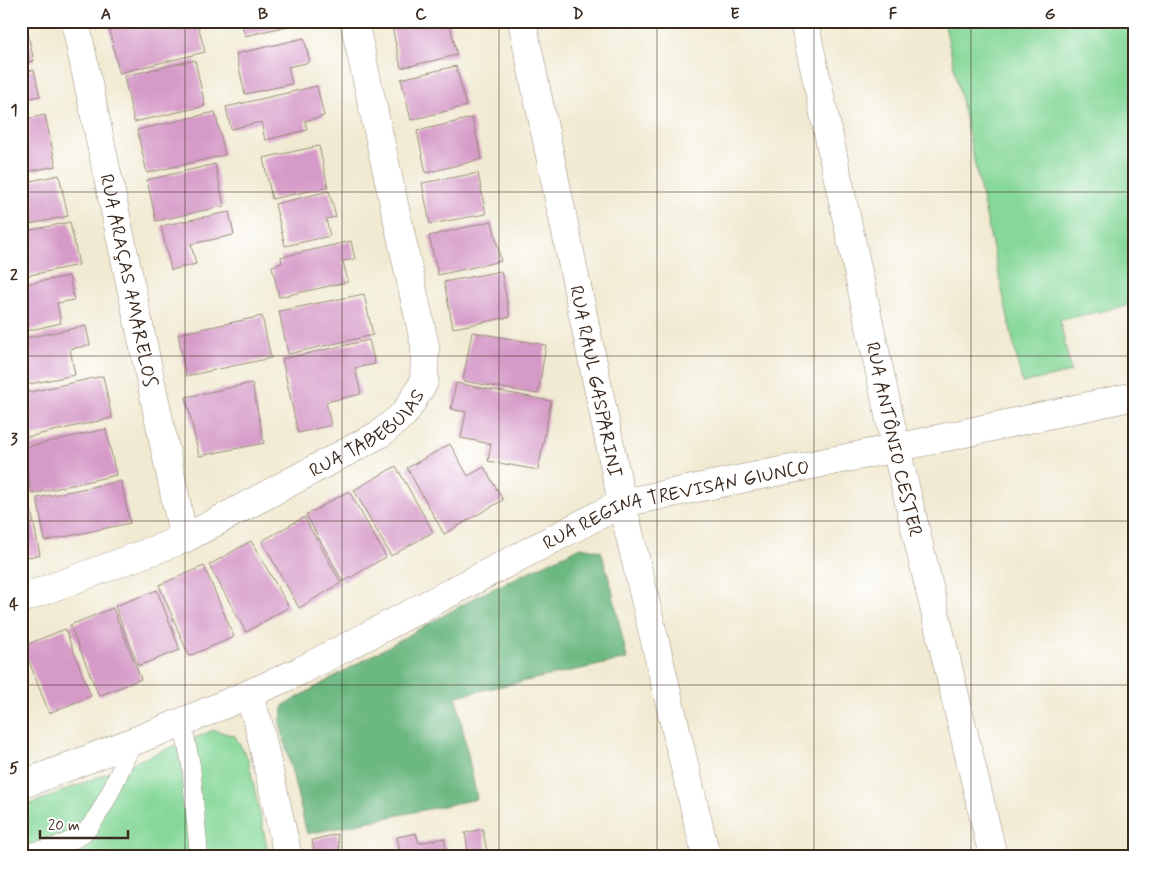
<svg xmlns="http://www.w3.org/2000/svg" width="1156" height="877" viewBox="0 0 1156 877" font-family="Mynerve,sans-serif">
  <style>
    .green { fill: #86d899; stroke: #60815c }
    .forest { fill: #6cb881; stroke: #547150 }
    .building { fill: #d59ac7 }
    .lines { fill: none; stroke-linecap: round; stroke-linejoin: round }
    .lane-casing { stroke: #968a78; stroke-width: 19 }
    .street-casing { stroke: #968a78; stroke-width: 29 }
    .lane { stroke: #fff; stroke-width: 18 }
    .street { stroke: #fff; stroke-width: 28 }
    .grid { fill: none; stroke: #3b2a1e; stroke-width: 1; stroke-opacity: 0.55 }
    .labels { text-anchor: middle; stroke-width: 4; stroke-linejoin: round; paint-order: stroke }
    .street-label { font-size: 19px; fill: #3b2a1e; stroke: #fff }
    .neatline { fill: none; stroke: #3b2a1e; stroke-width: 2 }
    .grid-label { font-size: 16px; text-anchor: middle; font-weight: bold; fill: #3b2a1e }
  </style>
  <rect width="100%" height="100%" fill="#fff"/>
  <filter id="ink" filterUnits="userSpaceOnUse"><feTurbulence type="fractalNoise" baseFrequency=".02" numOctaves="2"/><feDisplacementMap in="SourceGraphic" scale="10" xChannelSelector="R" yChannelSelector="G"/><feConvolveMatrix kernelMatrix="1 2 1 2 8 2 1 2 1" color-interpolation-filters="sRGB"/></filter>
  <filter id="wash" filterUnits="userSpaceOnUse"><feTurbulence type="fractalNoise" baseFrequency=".0096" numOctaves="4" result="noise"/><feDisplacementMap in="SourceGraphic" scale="20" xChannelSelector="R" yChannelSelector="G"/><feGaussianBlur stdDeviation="1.12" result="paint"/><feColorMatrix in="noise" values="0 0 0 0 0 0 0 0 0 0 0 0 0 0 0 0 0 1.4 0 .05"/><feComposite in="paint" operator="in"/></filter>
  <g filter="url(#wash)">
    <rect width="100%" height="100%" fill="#f1ead2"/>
    <!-- green -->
    <g class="green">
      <path d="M944 21H1135V304L1060 320 1071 372 1022 383Z"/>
      <path d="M214 730 235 736 248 759 269 856H21V808Z"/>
    </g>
    <!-- forest -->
    <path class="forest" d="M581 547 601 551 611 585 627 659 456 696 477 799 307 834 280 723 284 705 478 596Z"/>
    <g id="blocks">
      <!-- building -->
      <g class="building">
        <path d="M21 21H25L34 61 21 63Z"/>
        <path d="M134 21H197L205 52 119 73 109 27Z"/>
        <path d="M241 21H300V23L245 36Z"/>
        <path d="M416 21H449L457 55 401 68 392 27Z"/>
        <path d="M304 38 310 62 288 67 292 84 245 94 236 54Z"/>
        <path d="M195 60 205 106 134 122 124 76Z"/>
        <path d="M456 66 466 106 411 120 401 79Z"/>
        <path d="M34 70 40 96 21 100V72Z"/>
        <path d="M317 86 324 116 305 121 307 130 265 140 261 122 231 129 226 107Z"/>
        <path d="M215 112 225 155 147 173 137 130Z"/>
        <path d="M45 115 56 166 21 173V120Z"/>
        <path d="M472 118 482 159 426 173 417 131Z"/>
        <path d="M319 146 328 187 272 199 263 158Z"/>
        <path d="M215 164 224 206 156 221 147 180Z"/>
        <path d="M478 173 486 214 430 224 422 183Z"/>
        <path d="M59 175 68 216 21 226V183Z"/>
        <path d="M329 191 336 217 326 219 330 236 285 246 275 204Z"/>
        <path d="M229 212 234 235 191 244 196 264 171 270 161 226Z"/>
        <path d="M492 221 501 261 438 275 429 236Z"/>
        <path d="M70 222 79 265 21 277V232Z"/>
        <path d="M351 241 355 259 343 261 348 282 279 297 272 266 282 263 281 257Z"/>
        <path d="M501 271 510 317 453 328 444 282Z"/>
        <path d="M69 276 74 300 57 303 61 323 22 332 21 285Z"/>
        <path d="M364 294 373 335 288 354 279 311Z"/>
        <path d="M262 316 271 358 186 376 178 334Z"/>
        <path d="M86 326 90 345 70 349 75 375 24 385 21 370V339Z"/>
        <path d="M472 332 546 345 538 394 463 381Z"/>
        <path d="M369 340 375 364 355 368 361 394 326 402 331 425 298 433 282 359Z"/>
        <path d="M103 376 112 418 27 437 21 408V394Z"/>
        <path d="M252 383 264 443 199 456 186 397Z"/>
        <path d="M456 383 551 401 538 470 488 461 491 444 461 438 466 412 451 409Z"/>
        <path d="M106 429 116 475 32 494 21 448Z"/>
        <path d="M450 444 468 476 484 467 503 500 444 534 407 468Z"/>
        <path d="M396 466 433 532 391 556 354 490Z"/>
        <path d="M121 481 130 523 45 541 37 498Z"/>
        <path d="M349 491 386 557 343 582 306 515Z"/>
        <path d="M29 499 40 555 21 558V500Z"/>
        <path d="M304 517 341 583 299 608 262 541Z"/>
        <path d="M251 541 289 607 246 632 209 565Z"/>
        <path d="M204 566 234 637 189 656 159 585Z"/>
        <path d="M157 590 180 650 138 666 115 606Z"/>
        <path d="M113 608 141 679 99 696 70 625Z"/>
        <path d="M65 629 91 696 49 713 23 646Z"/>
        <path d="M483 829 487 853 469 856 465 833Z"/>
        <path d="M416 833 419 843 444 838 448 856H401L397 837Z"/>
        <path d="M337 834 341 856H315L312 840Z"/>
      </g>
    </g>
  </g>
  <g filter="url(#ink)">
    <use href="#blocks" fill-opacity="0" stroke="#968a78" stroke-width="1"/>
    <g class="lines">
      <!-- lane casing -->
      <g class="lane-casing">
        <g id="lane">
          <path d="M182 721 191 765 199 856"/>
          <path d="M21 853C42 850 61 847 80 836 100 823 122 765 133 742"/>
        </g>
      </g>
      <!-- street casing -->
      <g class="street-casing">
        <g id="street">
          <path id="s1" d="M75 21 184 539"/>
          <path id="s2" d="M522 21 622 503 706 856"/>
          <path id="s3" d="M804 21 896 448 993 856"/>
          <path id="s4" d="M21 599 184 539 380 434 405 413 424 382 425 346 354 21"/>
          <path d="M248 695 258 722 288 856"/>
          <path id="s5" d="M21 785C115 749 209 713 300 671L622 503 896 448 1135 396"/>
        </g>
      </g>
      <!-- lane -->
      <use href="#lane" class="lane"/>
      <!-- street -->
      <use href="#street" class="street"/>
    </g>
  </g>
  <!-- grid -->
  <path class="grid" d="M185 21V856M342 21V856M499 21V856M657 21V856M814 21V856M971 21V856M21 192H1135M21 356H1135M21 521H1135M21 685H1135"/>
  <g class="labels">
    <!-- street labels -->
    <g class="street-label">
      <text dy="7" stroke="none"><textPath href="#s1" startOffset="265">RUA ARAÇAS AMARELOS</textPath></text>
      <text dy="7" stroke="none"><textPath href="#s2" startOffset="368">RUA RAUL GASPARINI</textPath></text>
      <text dy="7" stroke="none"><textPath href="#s4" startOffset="386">RUA TABEBUIAS</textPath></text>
      <text dy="7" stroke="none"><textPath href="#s3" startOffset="428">RUA ANTÔNIO CESTER</textPath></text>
      <text dy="7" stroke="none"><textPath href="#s5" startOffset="716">RUA REGINA TREVISAN GIUNCO</textPath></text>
    </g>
  </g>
  <!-- margin -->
  <rect width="1156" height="877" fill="none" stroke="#fff" stroke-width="55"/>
  <!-- scale -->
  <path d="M40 830v8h88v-8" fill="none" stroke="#3b2a1e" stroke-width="2.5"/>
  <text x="48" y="830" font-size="15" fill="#3b2a1e" stroke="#ffffff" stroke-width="4" paint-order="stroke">20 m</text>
  <rect x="28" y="28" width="1100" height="822" class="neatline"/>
  <g class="grid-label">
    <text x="106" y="19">A</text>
    <text x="263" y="19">B</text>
    <text x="421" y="19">C</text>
    <text x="578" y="19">D</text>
    <text x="735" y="19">E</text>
    <text x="893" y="19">F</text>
    <text x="1050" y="19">G</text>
    <text x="14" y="115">1</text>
    <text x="14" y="280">2</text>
    <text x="14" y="444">3</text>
    <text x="14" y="609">4</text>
    <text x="14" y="773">5</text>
  </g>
</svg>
